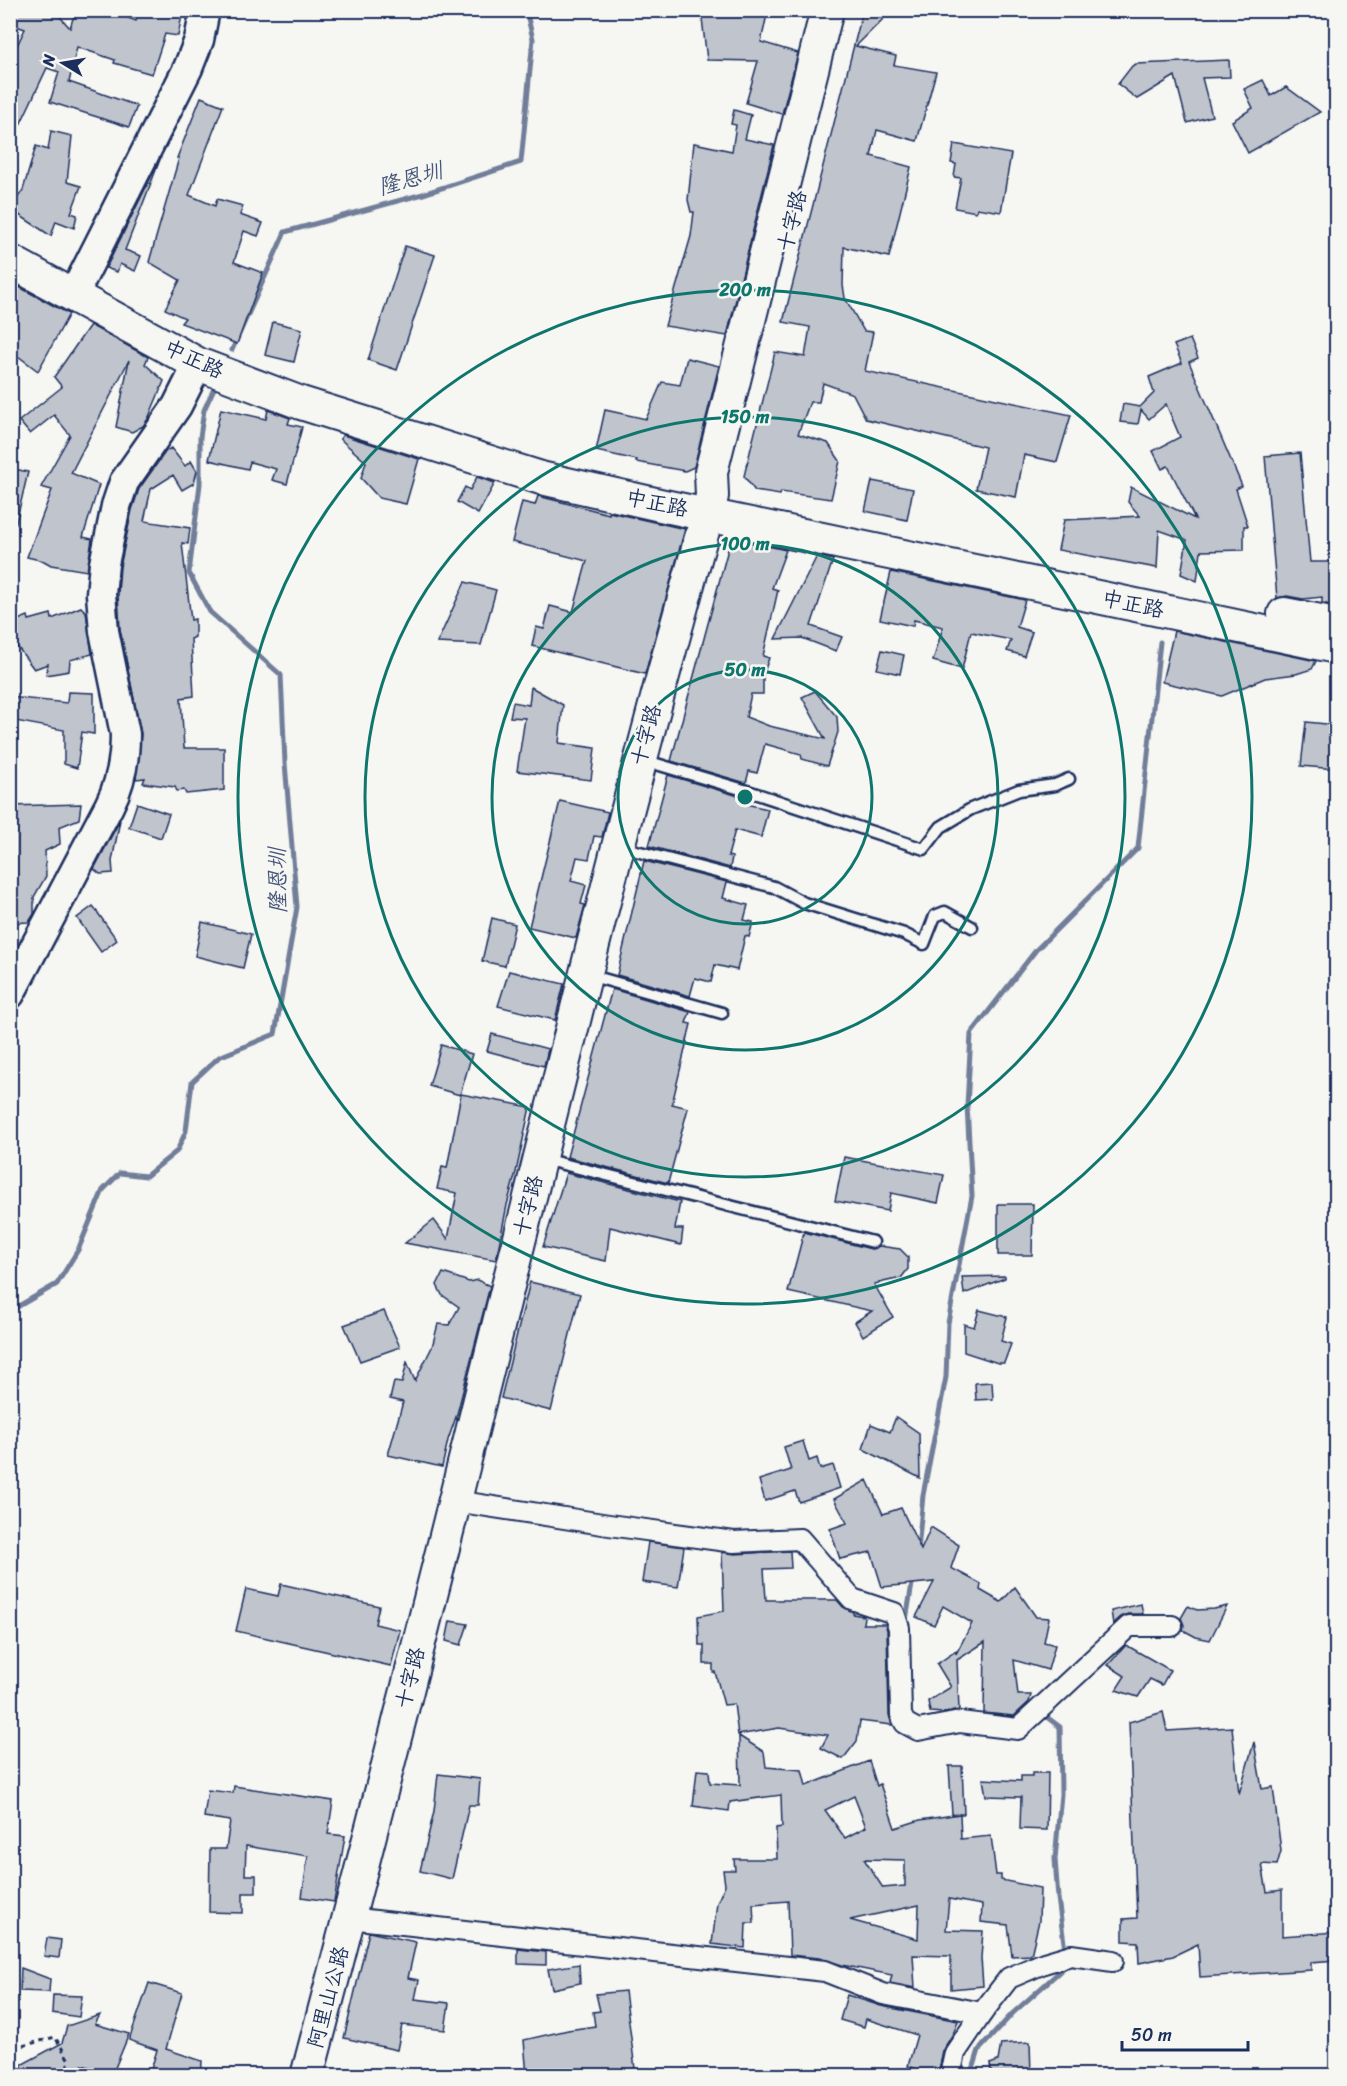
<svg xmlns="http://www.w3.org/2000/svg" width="1347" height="2086" viewBox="0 0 1347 2086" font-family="Sriracha,'LXGW WenKai TC',sans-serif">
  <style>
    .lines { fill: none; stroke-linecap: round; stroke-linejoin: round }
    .stream { stroke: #717e99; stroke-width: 5 }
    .building { fill: #c0c4cd; stroke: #1b2f5e; stroke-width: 1.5; fill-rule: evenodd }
    .lane-casing { stroke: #1b2f5e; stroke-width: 15 }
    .street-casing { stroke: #1b2f5e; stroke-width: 24 }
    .secondary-casing { stroke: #1b2f5e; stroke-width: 33 }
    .primary-casing { stroke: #1b2f5e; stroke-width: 36 }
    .path { stroke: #1b2f5e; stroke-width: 3; stroke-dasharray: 4.5 4.5; stroke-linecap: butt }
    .lane { stroke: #f6f6f2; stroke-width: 10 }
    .street { stroke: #f6f6f2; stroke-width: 20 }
    .secondary { stroke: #f6f6f2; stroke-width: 28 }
    .primary { stroke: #f6f6f2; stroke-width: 32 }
    .ring { fill: none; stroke: #0f766e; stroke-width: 3 }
    .labels { text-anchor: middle; stroke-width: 5; stroke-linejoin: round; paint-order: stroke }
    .street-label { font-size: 21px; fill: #1b2f5e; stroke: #f6f6f2 }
    .water-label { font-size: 22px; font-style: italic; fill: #46567b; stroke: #f6f6f2 }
    .centre { fill: #0f766e; stroke: #f6f6f2; stroke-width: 3 }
    .ring-label { font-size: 18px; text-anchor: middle; font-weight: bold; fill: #0f766e; stroke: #f6f6f2; stroke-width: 5; stroke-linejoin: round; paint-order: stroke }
  </style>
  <rect width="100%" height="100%" fill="#f6f6f2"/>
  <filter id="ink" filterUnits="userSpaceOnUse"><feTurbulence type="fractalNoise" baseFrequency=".0167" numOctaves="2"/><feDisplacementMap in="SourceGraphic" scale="12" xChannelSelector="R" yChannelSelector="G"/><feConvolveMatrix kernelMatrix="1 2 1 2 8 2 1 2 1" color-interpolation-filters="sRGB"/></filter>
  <g filter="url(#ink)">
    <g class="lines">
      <!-- stream -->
      <g class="stream">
        <path d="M232 350 285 232 423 194 521 162 533 39 526 10"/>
        <path d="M10 1311 57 1284 78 1250 103 1190 120 1173 146 1176 177 1151 186 1131 192 1082 219 1057 275 1034 297 907 285 763 281 675 210 612 189 573 200 484V437L204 410 216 384"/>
        <path d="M918 1551 923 1495 946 1377 948 1323 972 1196 967 1106 971 1034 1036 950 1138 848 1160 642"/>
        <path d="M906 1620 913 1578"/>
        <path d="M1039 1717 1044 1715 1060 1727 1061 1794 1055 1859 1058 1898 1064 1943"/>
        <path d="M971 2076 979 2050 1013 2013 1067 1965"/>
      </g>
    </g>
    <!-- building -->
    <g class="building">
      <path d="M10 10H54L70 28 75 12 88 14 89 10H108L136 21 138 10H183L178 36 165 34 152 74 114 63 115 60 77 47 69 82 137 106 129 127 50 102 59 72 47 68 10 146V60L25 29 10 24Z"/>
      <path d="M701 10H768L761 42 798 53 782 114 746 103 758 61 707 60Z"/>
      <path d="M863 10H892L856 46 896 56 894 65 936 72 917 141 877 130 871 156 911 167 889 257 844 247 843 285 845 298 864 331 873 332 865 371 1071 415 1057 462 1024 455 1016 497 976 489 985 447 866 419 853 394 823 383 819 402H810L798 434 828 443 840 461 831 499 781 492 780 495 755 491 744 476 775 352 805 357 810 327 783 322Z"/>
      <path d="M1229 60 1230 77 1202 78 1212 116 1187 123 1175 76 1137 99 1118 84 1132 66 1136 64Z"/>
      <path d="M1263 80 1271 96 1286 87 1320 112 1248 153 1232 121 1253 108 1244 89Z"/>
      <path d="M201 97 223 106 189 195 215 206 217 199 243 206 240 215 263 223 258 236 244 231 234 262 263 273 237 344 181 323 185 318 165 309 180 280 149 262 179 158H177Z"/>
      <path d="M734 110 751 115 745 139 774 145 727 336 665 326 691 236 694 212H691L688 200 694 143 732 151 736 125 731 124Z"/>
      <path d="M51 131 72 136 67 182 81 186 71 213 77 215 74 228 56 221 51 236 10 209 23 190 36 146 48 150Z"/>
      <path d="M954 144 1011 154 1001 212 977 208 976 212 955 208 961 178 954 177 956 164 951 163Z"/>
      <path d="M161 157 125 250 141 256 135 271 120 264 117 272 106 268Z"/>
      <path d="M405 246 435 255 397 370 368 360Z"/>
      <path d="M10 282 69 314 38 371 10 350Z"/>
      <path d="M273 322 302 329 294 362 265 355Z"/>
      <path d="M90 325 148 357 145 364 164 381 148 419 143 426 132 432 116 427 129 360 71 473 99 485 83 537 92 539 87 571 51 565 44 561 27 557 52 490 41 487 70 435 54 415 30 434 19 421 62 387 54 377Z"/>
      <path d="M1190 339 1198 358 1189 362 1242 486 1236 489 1248 526H1244V550L1201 551 1197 581 1181 574 1187 540 1159 530 1157 568 1058 550 1064 520 1140 516 1128 502 1131 487 1195 519 1168 466 1162 469 1153 451 1180 437 1166 404 1149 419 1141 410 1138 424 1120 422 1123 404 1140 407 1154 393 1149 377 1182 363 1174 345Z"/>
      <path d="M687 358 719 366 694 467 685 471 636 462 637 460 596 451 605 410 646 419 662 382 680 385Z"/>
      <path d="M221 409 266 419 268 410 290 418 288 424 302 427 287 484 272 480 276 469 250 462 248 469 209 460Z"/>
      <path d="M343 435 419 459 406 504 379 498 361 478 366 462 340 439Z"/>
      <path d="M171 448 185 466 191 461 197 471 194 483 182 490 173 475 151 489 144 521 190 528 188 544 182 543 191 620 195 619V637L191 639 194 696 181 698 184 748H224V790L186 794 184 790 177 791 175 787 143 783 145 778 136 779 141 734 120 629 118 594 120 567 132 510 139 489 166 451Z"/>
      <path d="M1300 453 1310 562H1336V606L1322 603V597L1303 599 1287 596 1277 598 1265 456Z"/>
      <path d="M10 468 28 472 16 523H10Z"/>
      <path d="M477 477 495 483 478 514 457 502 465 487 470 490Z"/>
      <path d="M872 481 913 489 907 520 865 511Z"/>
      <path d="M538 496 609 514V512L685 529 645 674 532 646 536 627 544 629 550 606 573 612 587 561 512 542 522 502 535 505Z"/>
      <path d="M731 538 786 550 772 588 778 590 763 656 769 658 763 675V694H751L746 717 769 726 825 739 802 697 815 691 837 717 838 732 827 766 802 759 801 754 765 744 757 773 749 771 746 783 671 761Z"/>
      <path d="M817 556 833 560 811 626 842 637 836 651 802 638 775 639Z"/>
      <path d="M891 572 1025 600 1017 627 1032 632 1024 656 1007 651 1011 640 971 632 962 669 933 661 943 627 914 620 913 626 880 619Z"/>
      <path d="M465 582 496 590 481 645 437 643Z"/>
      <path d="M81 607 86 612 92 654 70 660 69 671 46 675 48 664 34 669 10 637V623L28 616 29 620 51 614 52 619Z"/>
      <path d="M1174 631 1316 661 1312 669 1296 674 1265 678 1222 696 1162 682Z"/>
      <path d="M882 650 904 655 900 674 877 669Z"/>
      <path d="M531 687 563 705 559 743 595 748 591 780 517 771 525 718 510 717 513 702 529 705Z"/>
      <path d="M68 692 94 693V734L82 732 77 768 64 764V730L10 720V697L67 703Z"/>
      <path d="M1306 722 1336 725V769L1301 766Z"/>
      <path d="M668 775 742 797 741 803 768 809 761 837 735 830 728 856 732 857 730 868 649 846Z"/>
      <path d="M560 801 608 812 602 837 594 836 589 859 577 857 571 881 586 885 581 904 585 905 576 938 529 927Z"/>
      <path d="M137 803 169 814 161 838 129 827Z"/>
      <path d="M81 804 79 819 59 827 60 844 45 851 46 876 34 897V914L29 922 10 923V806Z"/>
      <path d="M120 820 112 861 113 873 100 874 94 869Z"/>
      <path d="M644 861 727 882 723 898 748 905 744 920 753 922 749 937 745 936 737 970 715 965 711 982 695 978 690 996 617 975Z"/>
      <path d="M93 906 117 940 101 952 77 918Z"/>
      <path d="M492 918 515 924 505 966 482 961Z"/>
      <path d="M202 922 251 934 243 968 195 956Z"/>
      <path d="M509 971 564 984 555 1020 498 1006Z"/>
      <path d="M612 989 690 1012 686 1023 691 1024 672 1104 688 1108 668 1183 567 1157Z"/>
      <path d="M492 1034 548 1049 544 1066 487 1051Z"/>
      <path d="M441 1045 472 1054 460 1095 429 1086Z"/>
      <path d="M461 1094 530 1107 516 1172 507 1205 496 1260 405 1243 434 1220 448 1239 457 1193 437 1189 442 1167 447 1168Z"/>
      <path d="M844 1157 944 1175 938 1203 891 1193 888 1211 835 1201Z"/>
      <path d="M566 1173 680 1202 675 1229H683L681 1245 610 1227 606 1261 543 1247Z"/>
      <path d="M998 1204H1033L1032 1255H998Z"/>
      <path d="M804 1232 871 1249 879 1246 900 1249 908 1257V1269L901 1278 874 1284 893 1317 863 1336 855 1322 872 1311 788 1292Z"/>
      <path d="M443 1273 469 1282 477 1280 490 1286 457 1414 448 1440 442 1467 388 1455 403 1402 390 1399 394 1382 402 1383 407 1362 415 1381 432 1347 438 1324 449 1325 459 1307 442 1295 437 1285Z"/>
      <path d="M1005 1276V1278L964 1294 962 1277Z"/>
      <path d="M530 1282 580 1294 551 1411 501 1398Z"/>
      <path d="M979 1310 1007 1317 1001 1341 1011 1344 1004 1363H998L964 1352V1324L974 1327Z"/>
      <path d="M384 1311 400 1347 360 1361 344 1325Z"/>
      <path d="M992 1382 993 1399 976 1400 975 1383Z"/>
      <path d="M896 1417 919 1433 920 1478 863 1449 871 1424 890 1432Z"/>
      <path d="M803 1441 809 1461 817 1458 820 1469 833 1465 840 1488 799 1502 795 1491 765 1501 759 1480 791 1470 784 1447Z"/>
      <path d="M867 1480 883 1514 901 1508 921 1550 931 1527 959 1545 951 1568 981 1584 980 1590 1001 1602 1015 1587 1036 1617 1049 1618 1044 1642 1055 1645 1048 1670 1014 1660 1018 1695H1031L1029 1702 1014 1716 984 1713 985 1642 957 1660 959 1710 944 1713 930 1712 928 1701 951 1687 937 1664 956 1651V1654L972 1623 943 1606 934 1625 916 1617 934 1582 882 1587 871 1552 840 1559 830 1529 847 1523 834 1499Z"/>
      <path d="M648 1542 684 1547 678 1587 642 1582Z"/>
      <path d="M790 1551 791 1568 764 1569 766 1600H837L843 1607 853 1612V1614L864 1616 863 1624H885L887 1630 889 1715 892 1725 860 1721 857 1741 843 1759 821 1748 828 1735 779 1728 738 1735 734 1704 724 1705 715 1672H713V1664H704V1645H699L698 1616 724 1611 722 1552 735 1554Z"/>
      <path d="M281 1584 379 1606 375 1624 400 1630 391 1666 236 1631 246 1589 278 1596Z"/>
      <path d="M1141 1604 1143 1614H1128L1121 1617 1113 1624 1111 1611Z"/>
      <path d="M1188 1606 1197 1610 1214 1609 1227 1606 1210 1640 1196 1637 1183 1630 1184 1625 1181 1618Z"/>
      <path d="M450 1621 468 1624 461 1645 446 1641Z"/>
      <path d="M1126 1645 1170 1670 1162 1685 1150 1679 1138 1697 1116 1690 1125 1676 1108 1665Z"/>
      <path d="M1163 1712 1167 1731 1232 1727 1239 1794 1254 1742 1262 1789 1273 1787 1281 1851 1277 1865 1262 1864 1267 1892 1282 1890V1936L1336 1932V1960L1311 1962V1970L1200 1977 1198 1944 1173 1956 1139 1963 1138 1942 1123 1941V1919L1137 1918 1129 1722Z"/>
      <path d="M739 1736 764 1752 766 1767 802 1770 806 1786 869 1761 877 1786 880 1784 895 1828 920 1820 960 1814H952L949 1766H962L964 1814H960L961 1839 991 1836 996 1875H1001V1880L1040 1888 1039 1921 1031 1955 1012 1956 1008 1925 981 1922 982 1905 949 1899 946 1930 983 1931 981 1958 983 1986 951 1989V1956L913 1955 915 1988 890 1983 892 1975 842 1965 819 1958 790 1955 788 1901 753 1904 754 1923H746L745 1948 712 1944 717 1903 725 1885 723 1870H735L734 1859H777L776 1828 782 1827 781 1795 730 1802 729 1811 693 1806 697 1770 709 1771 710 1783 740 1785ZM854 1796 866 1827 845 1838 825 1810ZM864 1859 905 1860V1886L883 1888ZM919 1905 918 1939 850 1920Z"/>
      <path d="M1032 1773H1048L1047 1830 1020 1829 1021 1797 986 1796 983 1779 1021 1781V1776H1032Z"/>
      <path d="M438 1774 480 1779 478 1805H469L452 1879 420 1871 434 1811Z"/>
      <path d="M234 1786 333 1801 328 1834 345 1836 334 1902 302 1897 308 1856 246 1846 245 1875H256V1893H243V1913L209 1912 210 1849H226L230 1821 204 1817 208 1790 233 1793Z"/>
      <path d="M369 1932 416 1942 408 1978 419 1980 415 1999 449 2003 445 2030 402 2025 397 2050 344 2038Z"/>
      <path d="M47 1938 61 1940 59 1958 44 1956Z"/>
      <path d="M518 1949 546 1952V1965L518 1964Z"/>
      <path d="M579 1964 580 1983 552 1989 548 1969Z"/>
      <path d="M21 1968 50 1979 49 1992 20 1991Z"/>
      <path d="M149 1983 182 1993 166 2049 202 2061 201 2076H149L157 2050 129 2040Z"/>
      <path d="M625 1991 635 2069 580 2076H527L524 2040 568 2030 595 2026 593 2012 600 2011 596 1994Z"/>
      <path d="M53 1995 82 1996 79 2017 52 2013Z"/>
      <path d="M847 1995 881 2006 958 2021 954 2032 943 2050 938 2076 908 2066 917 2035 866 2019 864 2027 840 2020Z"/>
      <path d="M100 2015 95 2024 129 2034 112 2075 83 2065 89 2076H27L21 2065 62 2043 67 2026Z"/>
      <path d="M1030 2042 1031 2076H992L990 2064 998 2061 1001 2044Z"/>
    </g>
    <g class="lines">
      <!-- lane casing -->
      <g class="lane-casing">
        <g id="lane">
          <path d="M643 760 754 793 924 849 941 827 971 809 1019 790 1055 785 1069 779"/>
          <path d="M621 847 774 887 804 903 904 934 924 944 935 916 945 912 972 927"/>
          <path d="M589 975 722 1013"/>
          <path d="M543 1159 873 1242"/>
        </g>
      </g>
      <!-- street casing -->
      <g class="street-casing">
        <g id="street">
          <path d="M455 1501 609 1525 734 1542 800 1539 852 1599 894 1613 899 1628 901 1715 905 1723 918 1730 960 1722 1018 1729 1129 1626H1172"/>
          <path d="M349 1918 825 1971 883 1994 982 2013 955 2053 950 2076"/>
          <path d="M982 2013 1009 1978 1044 1963 1071 1955 1113 1961"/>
        </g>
      </g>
      <!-- secondary casing -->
      <g class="secondary-casing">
        <g id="secondary">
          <path d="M80 282 188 68 199 40 205 10"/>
          <path d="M10 994 109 806C121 783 125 760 125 734L104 631 101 594 104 564 116 506 124 482 177 406 198 364"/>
        </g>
      </g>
      <!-- primary casing -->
      <g class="primary-casing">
        <g id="primary">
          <path d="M10 261 198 364 301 403 541 478 660 505 1336 647"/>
          <path d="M1284 614 1336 624"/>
          <path d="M307 2076C378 1809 445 1542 511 1274 574 1020 636 766 708 513L712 496 711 472 827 10"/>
        </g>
      </g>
      <!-- path -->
      <path class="path" d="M10 2030 15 2048 55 2037 69 2060 65 2076"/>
      <!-- lane -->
      <use href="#lane" class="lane"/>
      <!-- street -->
      <use href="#street" class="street"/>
      <!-- secondary -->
      <use href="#secondary" class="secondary"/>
      <!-- primary -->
      <use href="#primary" class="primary"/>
    </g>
  </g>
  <!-- distance rings -->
  <g class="ring">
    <circle cx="745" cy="797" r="127"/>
    <circle cx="745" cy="797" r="253"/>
    <circle cx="745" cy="797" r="380"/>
    <circle cx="745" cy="797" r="507"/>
  </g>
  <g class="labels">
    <!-- street labels -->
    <g class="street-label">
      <text transform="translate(792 221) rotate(-76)" y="7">十字路</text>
      <text transform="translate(194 359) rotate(25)" y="7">中正路</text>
      <text transform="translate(657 503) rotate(12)" y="7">中正路</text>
      <text transform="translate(1133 604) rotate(12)" y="7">中正路</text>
      <text transform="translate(646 735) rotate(-75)" y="7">十字路</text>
      <text transform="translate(528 1206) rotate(-76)" y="7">十字路</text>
      <text transform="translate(410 1678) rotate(-76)" y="7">十字路</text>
      <text transform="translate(328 1997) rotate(-75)" y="7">阿里山公路</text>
    </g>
    <!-- water labels -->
    <g class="water-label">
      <text transform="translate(410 178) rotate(-16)" y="8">隆恩圳</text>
      <text transform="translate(277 881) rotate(-91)" y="8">隆恩圳</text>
    </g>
  </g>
  <circle cx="745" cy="797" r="9" class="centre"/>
  <g class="ring-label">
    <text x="745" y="296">200 m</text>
    <text x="745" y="423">150 m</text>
    <text x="745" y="550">100 m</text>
    <text x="745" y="676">50 m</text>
  </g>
  <!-- margin -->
  <rect width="1347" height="2086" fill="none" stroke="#f6f6f2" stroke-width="36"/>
  <rect x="18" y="18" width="1311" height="2050" fill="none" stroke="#1b2f5e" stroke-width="2" filter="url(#ink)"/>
  <!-- north arrow -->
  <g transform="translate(63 63) rotate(281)" stroke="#f6f6f2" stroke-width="4.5" paint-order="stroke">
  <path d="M0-4.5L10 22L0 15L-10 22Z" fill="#1b2f5e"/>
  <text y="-9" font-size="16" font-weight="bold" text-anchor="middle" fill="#1b2f5e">N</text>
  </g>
  <!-- scale -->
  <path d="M1122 2041v9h126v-9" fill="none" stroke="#1b2f5e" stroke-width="3"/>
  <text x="1131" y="2041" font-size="18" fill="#1b2f5e" stroke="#f6f6f2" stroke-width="4.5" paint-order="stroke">50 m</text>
</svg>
